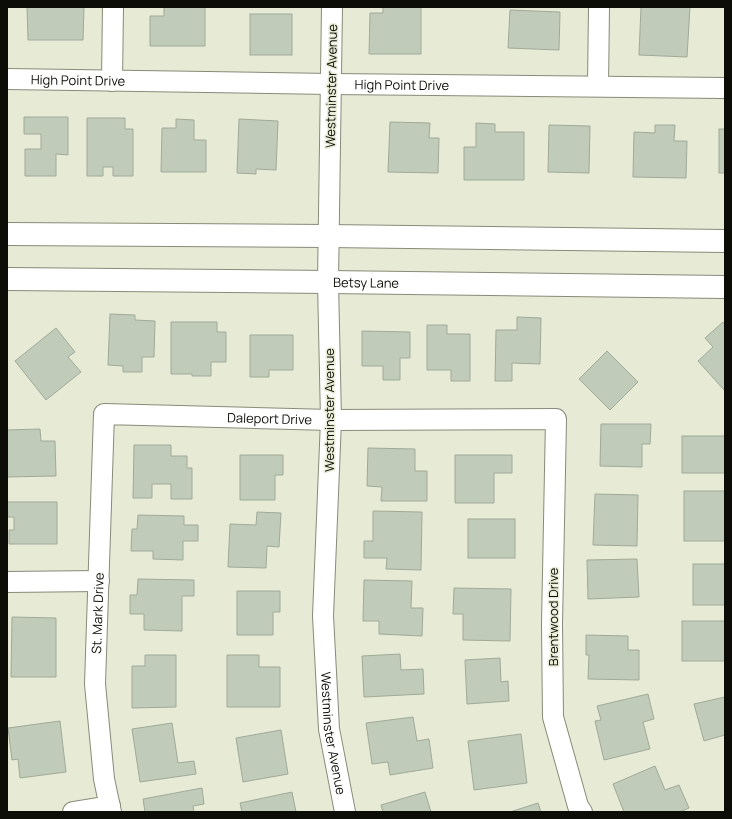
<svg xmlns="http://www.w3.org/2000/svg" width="732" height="819" viewBox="0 0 732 819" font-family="Manrope,sans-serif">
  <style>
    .building { fill: #c0cbb9; stroke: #a0aa99 }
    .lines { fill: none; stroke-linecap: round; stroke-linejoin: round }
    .minor-casing { stroke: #898a78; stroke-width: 22 }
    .secondary-casing { stroke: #898a78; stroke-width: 24 }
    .minor { stroke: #fff; stroke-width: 20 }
    .secondary { stroke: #fff; stroke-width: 22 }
    .labels { text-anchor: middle; stroke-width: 3; stroke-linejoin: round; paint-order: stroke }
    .street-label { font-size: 13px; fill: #0d0d07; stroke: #e7ead5 }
  </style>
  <rect width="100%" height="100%" fill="#e7ead5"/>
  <!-- building -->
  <g class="building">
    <path d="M27 7H84L83 40H28Z"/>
    <path d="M164 7H205V46H150V16H164Z"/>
    <path d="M383 7H421V54H369L370 13H383Z"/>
    <path d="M641 7H690L687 57 639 55Z"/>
    <path d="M510 10 560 12 559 50 508 48Z"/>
    <rect x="250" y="14" width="42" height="41"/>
    <path d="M24 117H68V155L56 154V176H25V149H41V134H24Z"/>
    <path d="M87 118H125V129H133V176H113V167H103V176H87Z"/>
    <path d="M176 119 194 120V140H206V172H161L162 128H176Z"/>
    <path d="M239 119 278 121 276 170 256 169V174L237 173Z"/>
    <path d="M390 122 430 123 429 138H439L438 173 388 172Z"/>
    <path d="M476 123 495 124V132H524V180H464V147H476Z"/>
    <path d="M549 125 590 126 589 173 548 172Z"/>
    <path d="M655 125H675L674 141H687L686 178 633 177 634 132 655 133Z"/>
    <rect x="719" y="129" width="6" height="44"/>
    <path d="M110 314 135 315V320L155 321 154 357H142V372H123V366L108 365Z"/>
    <path d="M517 317 541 318 540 364 512 363V381H495L496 330H517Z"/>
    <path d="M171 322H217V332H226V362H211V376H192V374H171Z"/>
    <path d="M723 322 725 324V391L698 361 713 347 705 338Z"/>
    <path d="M427 325H447V334H470V381H451V370H427Z"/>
    <path d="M56 328 75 352 68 357 81 372 46 400 15 361Z"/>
    <path d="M362 331 410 332V358H400V380H383V366H362Z"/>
    <path d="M250 335H293V370H269V377H250Z"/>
    <path d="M607 351 638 382 610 410 579 379Z"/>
    <path d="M601 424H651L650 444H642V467L600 466Z"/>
    <path d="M40 429 41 441H55L56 476 7 477V430Z"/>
    <rect x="682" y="436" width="43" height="37"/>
    <path d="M134 445H171V456H187V468H192V499H171V484H152V498H133Z"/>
    <path d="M368 448 415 449V471H427V501H381L382 487 367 486Z"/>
    <path d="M240 455H283V475H275V500H240Z"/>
    <path d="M455 455H512V473H494V503H455Z"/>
    <rect x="684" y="491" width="41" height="50"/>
    <path d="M595 494 638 495 637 546 593 545Z"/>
    <path d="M7 502H57V544H9V530H14V517H7Z"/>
    <path d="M373 511 422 512 421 570 386 569 387 558H364V541H373Z"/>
    <path d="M257 512 281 513 279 547 267 546 266 568 228 567 230 524 256 525Z"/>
    <path d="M138 515 184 516V525H198V541H183V560L153 559V551H131L132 529H137Z"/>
    <rect x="468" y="519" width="47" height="39"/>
    <path d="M637 559 639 597 588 599 587 560Z"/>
    <rect x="693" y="564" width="32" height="41"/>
    <path d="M138 579 194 580V596H182V631L144 630V614H130V595H137Z"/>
    <path d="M364 580 412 581 411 608H423L422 636 379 634V621H363Z"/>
    <path d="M454 588 511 589 510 641 463 640V614H453Z"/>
    <path d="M237 591H280V612H273V635H237Z"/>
    <path d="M12 617 56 618V677H11Z"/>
    <rect x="682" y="621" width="43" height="40"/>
    <path d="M586 635 628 636V650H639V680L588 679 589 655H586Z"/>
    <path d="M400 654 401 670 423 669 424 694 364 697 362 656Z"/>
    <path d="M145 655H176V707L132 708V666H145Z"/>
    <path d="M227 655H259V667H280V707H227Z"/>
    <path d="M500 658 501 682 508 681 509 701 467 704 465 660Z"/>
    <path d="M648 694 654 719 643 722 650 749 604 760 595 721 601 720 597 706Z"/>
    <path d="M725 697V735L704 741 694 704Z"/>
    <path d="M413 717 417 741 429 739 433 768 390 775 388 762 372 764 366 723Z"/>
    <path d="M60 721 66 772 20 778 18 759 12 760 8 728Z"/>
    <path d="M172 723 178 763 194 761 196 774 140 782 132 729Z"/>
    <path d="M281 730 288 774 243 782 236 738Z"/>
    <path d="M521 734 527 783 474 790 468 741Z"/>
    <path d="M655 766 665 790 679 785 689 808 680 812H624L613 784Z"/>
    <path d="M202 788 204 804 193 806 194 812H145L143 799Z"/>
    <path d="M292 792 296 812H242L240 803Z"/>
    <path d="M425 792 431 812H383L381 805Z"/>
    <path d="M538 803 541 812H510Z"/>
  </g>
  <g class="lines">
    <!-- minor casing -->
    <g class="minor-casing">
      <g id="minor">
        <path id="s1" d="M332 7 328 282 331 420 323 616 329 729 345 812"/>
        <path id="s2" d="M7 79 331 84 725 88"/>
        <path d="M112 81 113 7"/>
        <path d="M598 86 599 7"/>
        <path d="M7 582 99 581"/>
        <path d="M73 812 110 806"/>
        <path id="s3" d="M111 812 104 779 95 684 104 414 331 420 556 419 552 625 553 717 578 806 582 812"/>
      </g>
    </g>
    <!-- secondary casing -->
    <g class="secondary-casing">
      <g id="secondary">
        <path d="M7 234 328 236 725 241"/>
        <path id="s4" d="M7 279 328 282 725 287"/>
      </g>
    </g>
    <!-- minor -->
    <use href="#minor" class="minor"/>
    <!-- secondary -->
    <use href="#secondary" class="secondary"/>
  </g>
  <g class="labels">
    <!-- street labels -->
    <g class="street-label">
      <text dy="5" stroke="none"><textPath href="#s2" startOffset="71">High Point Drive</textPath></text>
      <text dy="5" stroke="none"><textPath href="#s2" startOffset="395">High Point Drive</textPath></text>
      <text transform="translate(331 86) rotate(-89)" y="5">Westminster Avenue</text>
      <text dy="5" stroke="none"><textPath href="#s4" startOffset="359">Betsy Lane</textPath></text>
      <text transform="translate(329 410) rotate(-90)" y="5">Westminster Avenue</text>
      <text dy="5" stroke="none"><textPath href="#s3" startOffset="565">Daleport Drive</textPath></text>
      <text dy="5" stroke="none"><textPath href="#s3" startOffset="200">St. Mark Drive</textPath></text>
      <text transform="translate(553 617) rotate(-90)" y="5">Brentwood Drive</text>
      <text dy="5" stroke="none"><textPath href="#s1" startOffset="727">Westminster Avenue</textPath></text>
    </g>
  </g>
  <!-- border -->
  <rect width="732" height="819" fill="none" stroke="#0d0d07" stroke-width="16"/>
</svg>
